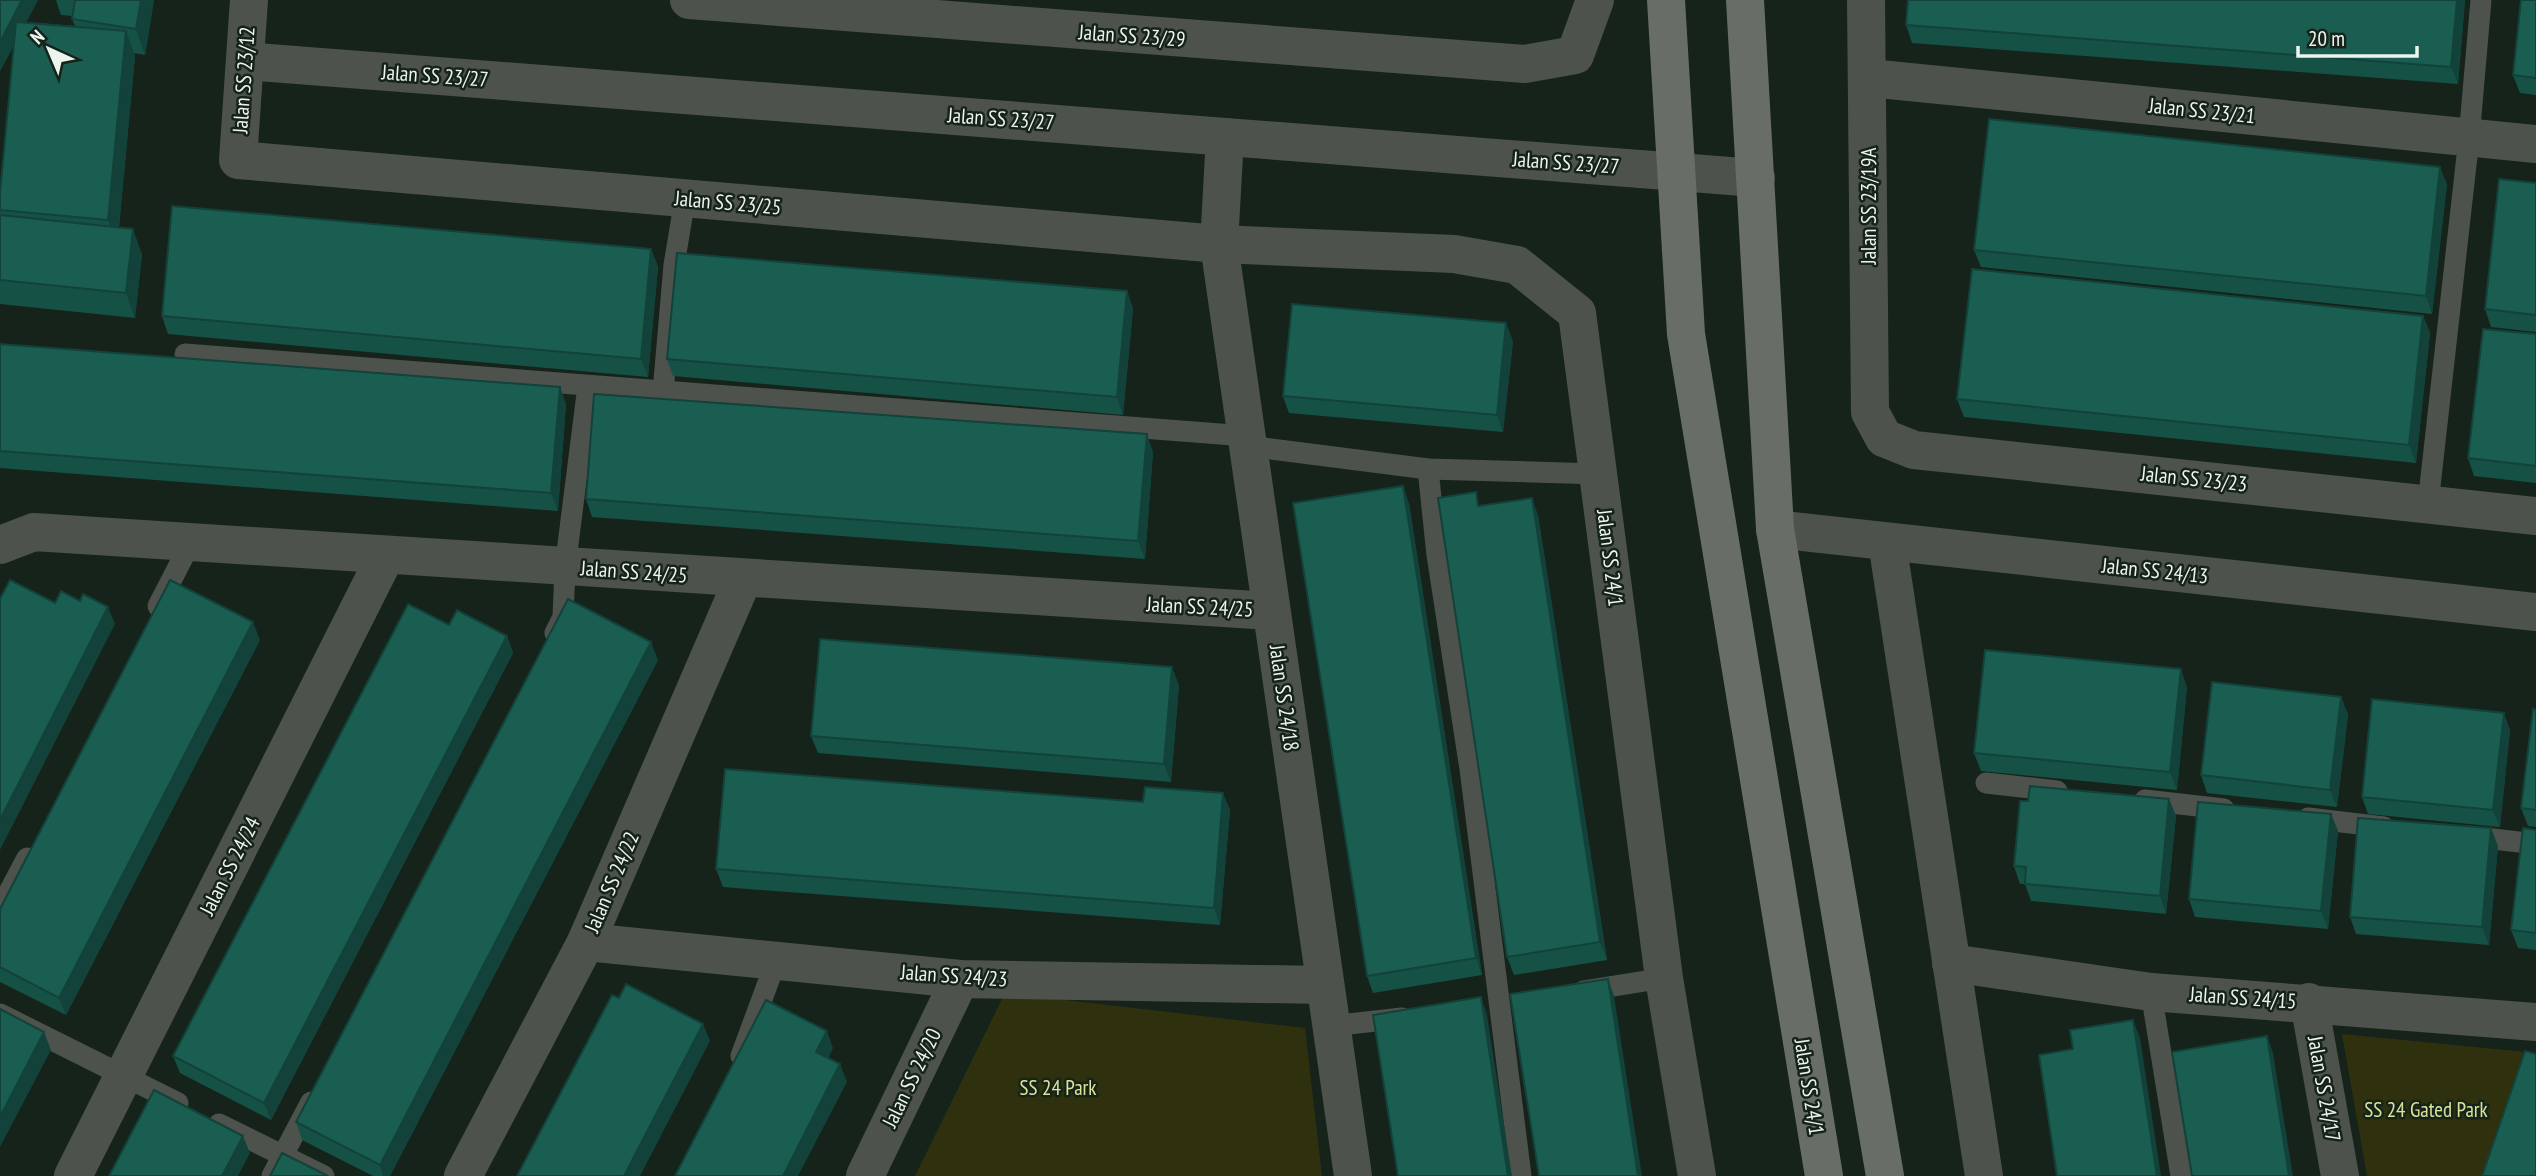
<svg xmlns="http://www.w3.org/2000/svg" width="2536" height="1176" viewBox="0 0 2536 1176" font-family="'PT Sans Narrow',sans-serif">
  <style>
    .green { fill: #2f310e }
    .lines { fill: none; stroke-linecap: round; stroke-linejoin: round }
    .service { stroke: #4e524c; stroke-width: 21 }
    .minor { stroke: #4e524c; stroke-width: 38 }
    .secondary { stroke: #686e65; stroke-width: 38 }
    .wall { fill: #165146 }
    .shaded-wall { fill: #124239 }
    .building { fill: #195e51; stroke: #124239; stroke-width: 2 }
    .labels { text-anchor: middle; stroke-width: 5; stroke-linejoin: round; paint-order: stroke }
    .street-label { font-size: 21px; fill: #ecf4ee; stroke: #16231a }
    .park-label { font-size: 21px; fill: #dde394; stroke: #16231a }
  </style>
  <rect width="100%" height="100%" fill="#16231a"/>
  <!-- green -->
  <g class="green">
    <path d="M1005 993 1305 1028 1322 1176H915Z"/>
    <path d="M2342 1034 2536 1053V1176H2367Z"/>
  </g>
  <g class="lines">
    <!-- service -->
    <g class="service">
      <path d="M185 354 1246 436"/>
      <path d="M663 392 674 265 685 199"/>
      <path d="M1248 446 1428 469 1599 474"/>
      <path d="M1428 469 1437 555 1470 769 1521 1176"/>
      <path d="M2428 504 2469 138 2481 0"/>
      <path d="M158 606 191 542"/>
      <path d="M555 633 563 617 565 568 588 386"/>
      <path d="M1986 783 2057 791"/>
      <path d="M2145 800 2224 809"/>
      <path d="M2308 818 2384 827"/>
      <path d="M2468 836 2536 844"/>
      <path d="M0 909 27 858"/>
      <path d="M1583 991 1664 978"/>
      <path d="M2151 992 2181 1176"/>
      <path d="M0 1014 178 1103"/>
      <path d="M1331 1026 1402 1018"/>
      <path d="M741 1056 776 961"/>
      <path d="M219 1124 324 1176"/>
      <path d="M272 1176 311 1102"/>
    </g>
    <!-- minor -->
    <g class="minor">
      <path d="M249 0 238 160 1219 244 1454 254 1517 265 1577 313 1664 978 1697 1176"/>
      <path d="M689 0 1525 64 1575 55 1595 0"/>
      <path d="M1866 0 1870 412 1884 438 1914 450 2536 516"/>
      <path d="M245 61 1756 178"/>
      <path d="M1869 78 2536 144"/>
      <path d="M1225 137 1219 244 1353 1176"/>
      <path d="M1775 529 2536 612"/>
      <path d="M1887 542 1984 1176"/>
      <path d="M0 545 34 532 1271 611"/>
      <path d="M586 942 960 979 1325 985"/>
      <path d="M1951 963 2151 992 2536 1022"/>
      <path d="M2309 1002 2340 1176"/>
      <path d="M73 1176 386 555"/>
      <path d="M463 1176 586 942 743 579"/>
      <path d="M865 1176 960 979"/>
    </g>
    <!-- secondary -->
    <g class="secondary">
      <path d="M1666 0 1686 334 1824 1176"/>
      <path d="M1745 0 1775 529 1885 1176"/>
    </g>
  </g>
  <!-- wall -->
  <g class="wall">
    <path d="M0 0H38L26 22 75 26 72 19 73 16 61 15 56 0H154L145 55 134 53 135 56 119 228 142 254 135 318 0 304V193L14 45 0 71Z"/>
    <path d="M1908 0H2465L2458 84 1912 43 1906 25Z"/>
    <path d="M2536 0V95L2520 93 2513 75Z"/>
    <path d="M2536 183V332L2491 327 2485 309Z"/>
    <path d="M2447 184 2432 314 1981 267 1974 250Z"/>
    <path d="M651 249 658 267 648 377 168 334 162 316Z"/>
    <path d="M1127 291 1133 309 1123 415 673 376 667 359Z"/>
    <path d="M2423 316 2430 333 2416 463 1964 417 1957 399Z"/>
    <path d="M2536 334V483L2474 476 2468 458Z"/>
    <path d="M1513 341 1503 432 1289 413 1283 396Z"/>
    <path d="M0 344 566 404 558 511 0 468Z"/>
    <path d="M1153 452 1145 559 592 517 586 499Z"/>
    <path d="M1409 503 1482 975 1373 993 1367 976Z"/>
    <path d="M1538 515 1607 960 1514 975 1507 957Z"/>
    <path d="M449 625 507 636 513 653 271 1120 180 1073 173 1056Z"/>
    <path d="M260 640 66 1015 0 982V909Z"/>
    <path d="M658 660 390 1176H373L302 1140 296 1122Z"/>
    <path d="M1179 685 1171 782 818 753 811 736Z"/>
    <path d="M2187 687 2177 790 1981 771 1974 753Z"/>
    <path d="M2341 697 2348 715 2337 807 2207 793 2201 775Z"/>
    <path d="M2536 710V827L2528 826 2521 808Z"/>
    <path d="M2510 730 2500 827 2368 814 2362 797Z"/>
    <path d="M2169 799 2176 816 2166 914 2031 901 2025 884H2020L2014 866 2028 801Z"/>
    <path d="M1230 810 1220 925 723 887 716 869Z"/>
    <path d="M2331 814 2338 831 2328 929 2195 917 2189 899Z"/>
    <path d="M2536 830V950L2518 948 2511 930Z"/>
    <path d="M2498 846 2489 945 2356 934 2350 917Z"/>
  </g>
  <!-- shaded-wall -->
  <g class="shaded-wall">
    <path d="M22 0H38L0 71V42Z"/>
    <path d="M141 0H154L145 55 136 29Z"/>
    <path d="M2457 0H2465L2458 84 2451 67Z"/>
    <path d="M126 31 135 56 117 246 108 220Z"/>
    <path d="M2440 167 2447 184 2432 314 2426 296Z"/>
    <path d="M133 229 142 254 135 318 126 293Z"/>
    <path d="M651 249 658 267 648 377 641 359Z"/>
    <path d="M1127 291 1133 309 1123 415 1117 397Z"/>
    <path d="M2423 316 2430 333 2416 463 2409 445Z"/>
    <path d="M1506 323 1513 341 1503 432 1497 415Z"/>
    <path d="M560 387 566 404 558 511 551 493Z"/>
    <path d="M1147 434 1153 452 1145 559 1138 541Z"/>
    <path d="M1403 486 1409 503 1482 975 1476 958Z"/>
    <path d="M1532 498 1538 515 1607 960 1600 942Z"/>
    <path d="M108 607 115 624 0 850V820Z"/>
    <path d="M253 622 260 640 66 1015 59 998Z"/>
    <path d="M507 636 513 653 271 1120 264 1103Z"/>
    <path d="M651 642 658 660 390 1176H383L380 1165Z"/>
    <path d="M1172 667 1179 685 1171 782 1164 764Z"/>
    <path d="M2181 669 2187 687 2177 790 2170 772Z"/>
    <path d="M2341 697 2348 715 2337 807 2330 790Z"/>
    <path d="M2504 713 2510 730 2500 827 2493 810Z"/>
    <path d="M1223 793 1230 810 1220 925 1214 908Z"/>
    <path d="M2169 799 2176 816 2166 914 2160 896Z"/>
    <path d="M2331 814 2338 831 2328 929 2321 911Z"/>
    <path d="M2491 828 2498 846 2489 945 2482 927Z"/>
    <path d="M1608 979 1614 996 1642 1176H1638Z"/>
    <path d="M1481 997 1487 1015 1512 1176H1508Z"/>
    <path d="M2133 1020 2140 1038 2161 1176H2157Z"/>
    <path d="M703 1024 710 1041 640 1176H624Z"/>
    <path d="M827 1031 833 1048 823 1070 816 1052Z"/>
    <path d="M44 1032 51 1050 0 1147V1117Z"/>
    <path d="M2267 1036 2273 1053 2293 1176H2289Z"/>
    <path d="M840 1064 847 1082 798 1176H783Z"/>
    <path d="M243 1136 250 1153 238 1176H222Z"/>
  </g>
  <!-- building -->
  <g class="building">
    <path d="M0 0H22L0 42Z"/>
    <path d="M75 0H141L136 29 72 19Z"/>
    <path d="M1908 0H2457L2451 67 1906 25Z"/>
    <path d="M2521 0H2536V78L2513 75Z"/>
    <path d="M16 22 126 31 108 220 0 210V193Z"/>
    <path d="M1989 119 2440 167 2426 296 1974 250Z"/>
    <path d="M2499 179 2536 183V315L2485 309Z"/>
    <path d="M172 206 651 249 641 359 162 316Z"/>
    <path d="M0 215 133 229 126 293 0 280Z"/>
    <path d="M677 253 1127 291 1117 397 667 359Z"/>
    <path d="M1972 269 2423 316 2409 445 1957 399Z"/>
    <path d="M1292 304 1506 323 1497 415 1283 396Z"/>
    <path d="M2483 329 2536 334V466L2468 458Z"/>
    <path d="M0 344 560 387 551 493 0 451Z"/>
    <path d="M594 394 1147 434 1138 541 586 499Z"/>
    <path d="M1403 486 1476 958 1367 976 1293 503Z"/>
    <path d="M1476 492 1478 506 1532 498 1600 942 1507 957 1438 498Z"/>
    <path d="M10 580 55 603 61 591 80 601 83 594 108 607 0 820V599Z"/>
    <path d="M170 580 253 622 59 998 0 967V909Z"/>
    <path d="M568 599 651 642 380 1165 296 1122Z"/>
    <path d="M408 604 449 625 457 610 507 636 264 1103 173 1056Z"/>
    <path d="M820 639 1172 667 1164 764 811 736Z"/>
    <path d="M1985 650 2181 669 2170 772 1974 753Z"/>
    <path d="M2212 682 2341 697 2330 790 2201 775Z"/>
    <path d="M2372 699 2504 713 2493 810 2362 797Z"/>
    <path d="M2533 709 2536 710V810L2521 808Z"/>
    <path d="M725 769 1143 802 1145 787 1223 793 1214 908 716 869Z"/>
    <path d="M2030 786 2169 799 2160 896 2025 884 2026 867 2014 866 2020 801H2028Z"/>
    <path d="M2198 802 2331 814 2321 911 2189 899Z"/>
    <path d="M2358 818 2491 828 2482 927 2350 917Z"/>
    <path d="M2523 828 2536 830V933L2511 930Z"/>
    <path d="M1608 979 1638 1176H1539L1510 994Z"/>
    <path d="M626 984 703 1024 624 1176H517L612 995 619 998Z"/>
    <path d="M1481 997 1508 1176H1398L1373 1015Z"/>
    <path d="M766 1000 827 1031 816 1052 840 1064 783 1176H675Z"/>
    <path d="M0 1009 44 1032 0 1117Z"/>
    <path d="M2133 1020 2157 1176H2057L2039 1055 2073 1049 2070 1030Z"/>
    <path d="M2267 1036 2289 1176H2192L2172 1052Z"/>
    <path d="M2525 1051 2536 1054V1176H2482Z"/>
    <path d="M154 1090 243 1136 222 1176H109Z"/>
    <path d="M282 1153 328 1176H270Z"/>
  </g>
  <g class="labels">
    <!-- street labels -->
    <g class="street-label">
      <text transform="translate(1132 36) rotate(4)" y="7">Jalan SS 23/29</text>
      <text transform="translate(435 76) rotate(4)" y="7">Jalan SS 23/27</text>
      <text transform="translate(244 80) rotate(-86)" y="7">Jalan SS 23/12</text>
      <text transform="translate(2202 111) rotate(6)" y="7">Jalan SS 23/21</text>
      <text transform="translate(1001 119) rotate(4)" y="7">Jalan SS 23/27</text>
      <text transform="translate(1566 163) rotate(4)" y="7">Jalan SS 23/27</text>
      <text transform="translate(728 203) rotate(5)" y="7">Jalan SS 23/25</text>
      <text transform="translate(1869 206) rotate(-90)" y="7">Jalan SS 23/19A</text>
      <text transform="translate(2194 479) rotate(6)" y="7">Jalan SS 23/23</text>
      <text transform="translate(1610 558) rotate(83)" y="7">Jalan SS 24/1</text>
      <text transform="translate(2155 571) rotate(6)" y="7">Jalan SS 24/13</text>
      <text transform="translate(634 572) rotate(4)" y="7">Jalan SS 24/25</text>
      <text transform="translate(1200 607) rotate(3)" y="7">Jalan SS 24/25</text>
      <text transform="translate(1284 698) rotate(82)" y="7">Jalan SS 24/18</text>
      <text transform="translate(230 866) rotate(-63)" y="7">Jalan SS 24/24</text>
      <text transform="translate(612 882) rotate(-67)" y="7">Jalan SS 24/22</text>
      <text transform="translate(954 976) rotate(4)" y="7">Jalan SS 24/23</text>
      <text transform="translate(2243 998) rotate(4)" y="7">Jalan SS 24/15</text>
      <text transform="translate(912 1078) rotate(-64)" y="7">Jalan SS 24/20</text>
      <text transform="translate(1809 1087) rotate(81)" y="7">Jalan SS 24/1</text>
      <text transform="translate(2324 1089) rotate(80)" y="7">Jalan SS 24/17</text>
    </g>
    <!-- park labels -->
    <g class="park-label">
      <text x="1058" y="1095">SS 24 Park</text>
      <text x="2426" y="1117">SS 24 Gated Park</text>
    </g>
  </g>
  <!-- north arrow -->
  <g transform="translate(49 49) rotate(316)" stroke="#16231a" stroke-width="5" paint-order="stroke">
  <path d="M0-5L12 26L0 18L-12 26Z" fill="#ecf4ee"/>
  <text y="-10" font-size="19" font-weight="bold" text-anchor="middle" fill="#ecf4ee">N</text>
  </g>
  <!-- scale -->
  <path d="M2298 46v10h119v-10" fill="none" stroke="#ecf4ee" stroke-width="3.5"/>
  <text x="2308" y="46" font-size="21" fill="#ecf4ee" stroke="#16231a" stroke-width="5" paint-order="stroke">20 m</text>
</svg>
